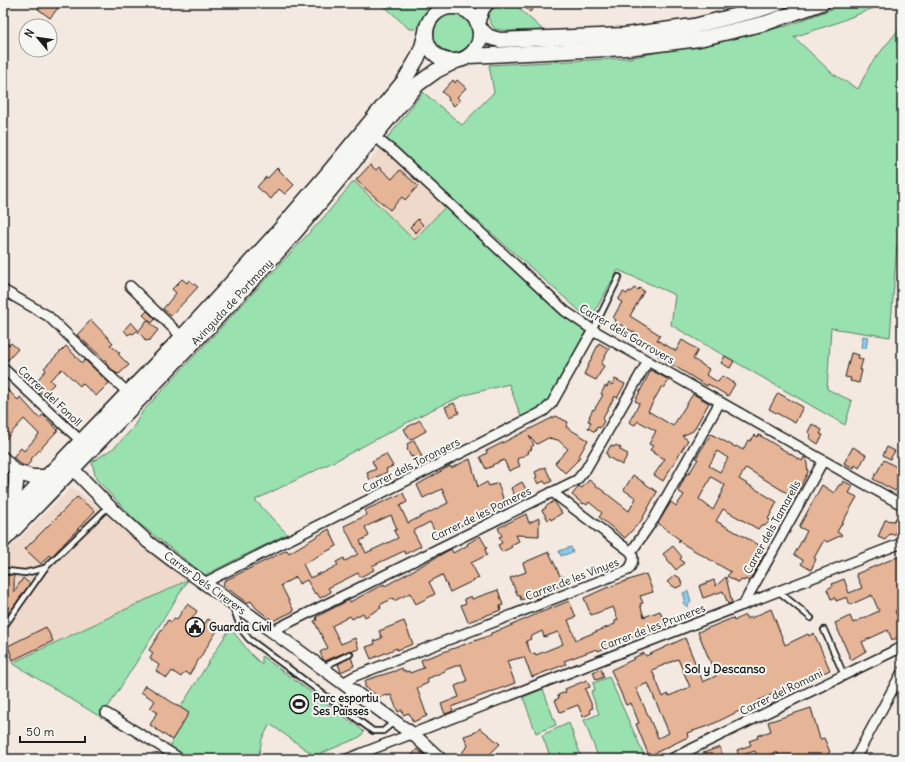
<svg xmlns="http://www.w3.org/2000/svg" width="905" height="762" viewBox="0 0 905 762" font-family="Delius,sans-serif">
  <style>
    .built { fill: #efd9ca }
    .green { fill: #99e1af; stroke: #5a7e66 }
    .water { fill: #8acaeb; stroke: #5e8498 }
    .building { fill: #e6b497; stroke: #1c1c1c; fill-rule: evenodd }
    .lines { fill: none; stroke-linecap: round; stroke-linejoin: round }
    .lane-casing { stroke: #1c1c1c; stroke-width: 8 }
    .street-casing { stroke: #1c1c1c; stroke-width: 12 }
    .secondary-casing { stroke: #1c1c1c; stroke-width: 15 }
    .primary-casing { stroke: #1c1c1c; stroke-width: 17 }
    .lane { stroke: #f6f6f2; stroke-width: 4.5 }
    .street { stroke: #f6f6f2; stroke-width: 9 }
    .secondary { stroke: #f6f6f2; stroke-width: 12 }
    .primary { stroke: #f6f6f2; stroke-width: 14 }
    .labels { text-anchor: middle; stroke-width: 4; stroke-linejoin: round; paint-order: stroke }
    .street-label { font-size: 11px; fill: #1c1c1c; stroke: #f6f6f2 }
    .poi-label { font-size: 11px; font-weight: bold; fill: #1c1c1c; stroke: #f6f6f2; text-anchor: start }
    .neighbourhood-label { font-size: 12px; font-weight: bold; fill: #1c1c1c; stroke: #f6f6f2 }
  </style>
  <rect width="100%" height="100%" fill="#f3e9e0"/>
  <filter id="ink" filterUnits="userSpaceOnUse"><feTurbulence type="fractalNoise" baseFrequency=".025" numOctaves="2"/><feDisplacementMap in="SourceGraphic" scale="8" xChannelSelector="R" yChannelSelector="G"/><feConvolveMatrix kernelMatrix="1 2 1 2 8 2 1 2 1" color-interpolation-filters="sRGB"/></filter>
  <g filter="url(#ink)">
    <!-- built -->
    <g class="built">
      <path d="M381 147 445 207 414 240 354 181Z"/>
      <path d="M72 487 128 530 188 580 12 663 3 662V555Z"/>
    </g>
    <!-- green -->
    <g class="green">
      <path d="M381 3H433L425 13 416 29H409Z"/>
      <path d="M505 3H513L543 30 508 31 495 29C482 14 490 9 505 3Z"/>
      <path d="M847 3H886L836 23 794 37 833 74 858 89 870 65 899 29 902 32V242L897 244 890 337 831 328 827 389 852 401 845 425 671 325 675 295 618 270 590 320 386 140 423 92 462 125 494 92 489 65 629 58 787 26Z"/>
      <circle cx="454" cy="33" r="22"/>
      <path d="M354 181 414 240 445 207 560 314 586 331 547 403 521 417 509 384 465 395 429 411 337 460 255 500 287 534 205 575 137 522 96 479 92 462 115 447 132 429 143 411 324 217Z"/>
      <path d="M3 469 9 475 8 489 3 501Z"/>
      <path d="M188 580 103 715 102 718 12 663Z"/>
      <path d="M230 628C241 640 249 655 262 664V656L361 729 364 732 360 737 315 756 270 724 262 739 258 759H176L169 754 172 740 188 713 180 708Z"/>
      <path d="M609 677 645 757 640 759H599L584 720 599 714 591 692 595 689 593 683Z"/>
      <path d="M543 689 556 725 536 733 523 697Z"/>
      <path d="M569 723 582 759H551L542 735Z"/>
    </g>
    <!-- water -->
    <g class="water">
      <path d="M863 336 868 337 866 348 863 349 861 347Z"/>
      <path d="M571 547 573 552 561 556 559 551Z"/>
      <path d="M688 591 691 601 687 607 683 603 685 599 683 593Z"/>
    </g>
    <!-- building -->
    <g class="building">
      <path d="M42 3H62L50 18 38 9Z"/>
      <path d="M521 3H538L530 12Z"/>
      <path d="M453 80 455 83 457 80 466 88 457 97 460 100 454 106 448 100 449 98 442 92Z"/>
      <path d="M370 165 376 170 379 167 392 179 400 170 418 186 405 200 402 197 390 210 356 180Z"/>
      <path d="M277 168 294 185 285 194 279 189 271 199 257 187 266 177 268 178Z"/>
      <path d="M418 219 423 225 416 233 410 227Z"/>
      <path d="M182 279 187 283 189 280 198 287 171 316 163 309 176 293 172 289Z"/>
      <path d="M634 288 638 290 639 288 644 291 630 316 660 335 657 340 676 351 682 340 698 350 693 359 709 369 706 375 718 382 722 376 735 384 728 396 708 384 707 386 658 356 661 351 635 336 637 334 615 322 616 320 613 318 622 302 618 300 623 292 627 294 629 291 631 292Z"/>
      <path d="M147 311 155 319 152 323 143 315Z"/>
      <path d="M91 320 113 343 110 345 120 353 118 354 129 365 119 374 118 373 117 374 105 363 106 361 77 335Z"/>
      <path d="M147 320 158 330 150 340 145 341 144 338 138 332Z"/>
      <path d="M131 322 138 330 133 334 131 333 128 335 124 330Z"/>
      <path d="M3 339 9 345 11 343 18 349 8 360 3 356Z"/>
      <path d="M599 343 609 349 601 364 604 366 596 380 584 374Z"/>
      <path d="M66 346 82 363 85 360 109 383 96 396 82 383 80 386 62 369 50 380 54 384 43 395 33 385 46 370 44 368Z"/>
      <path d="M851 353 859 355 858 358 863 359 860 370H862L859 383 850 381 851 378 845 377Z"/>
      <path d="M725 356 734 361 730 368 721 363Z"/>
      <path d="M651 370 669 380 664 388 662 386 648 411 673 426 693 394 709 403 693 431 682 436 688 440 663 481 654 475 665 459 653 453 654 452 650 450 653 446 649 444 656 431 638 421 635 425 629 422 638 406 639 403 635 401Z"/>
      <path d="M615 379 625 384 617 398 615 396 602 419 604 421 600 428 597 427 595 432 588 428 591 422 588 421 590 417H589L593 409 594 410 603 395 601 394 605 386 607 387 609 383 612 385Z"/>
      <path d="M3 385 18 400 20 397 39 418 43 415 58 430 31 459 32 460 27 466 22 465 13 457 21 448 24 451 39 434 24 419 3 442Z"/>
      <path d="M778 393 803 407 795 423 769 409Z"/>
      <path d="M454 403 459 413 450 417 445 407Z"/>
      <path d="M556 416 568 422 566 427 588 440 579 456 580 458 565 473 555 463 568 449 558 440 548 438 537 444 529 436 534 445 531 447 532 449 528 451 529 453 517 459 520 466 509 471 504 460 492 465 493 466 486 469 480 457 487 453 486 451Z"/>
      <path d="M420 420 426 431 410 440 404 429Z"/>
      <path d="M812 424 822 430 820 434 823 435 818 444 809 438 811 435 808 432Z"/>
      <path d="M711 434 735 447 736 446 743 450 748 440 750 441 755 435 757 437 759 435 802 461 804 457 806 458 808 472 795 498 746 468 739 479 777 502 768 519 770 520 765 526 761 525 758 529 723 509 716 521 759 545 758 547 762 549 761 551 765 553 749 581 745 579 744 581 741 580 739 583 727 576 731 572 678 541 680 540 658 523 671 502 676 506 684 495 678 491 687 473 689 474 698 459 696 458ZM717 451 728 458 720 472 709 466ZM711 477 725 485 722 491H723L713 510 699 499Z"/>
      <path d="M414 440 422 457 415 461 413 456 411 457 407 449 408 448 407 444Z"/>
      <path d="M611 445 614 447 616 445 621 448 620 450 628 454 622 465 608 457V455L606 454Z"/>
      <path d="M853 447 866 455 859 468 855 465 854 468 844 463Z"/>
      <path d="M887 447 895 451 890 459 883 455Z"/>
      <path d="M386 454 393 466 386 469 387 472 370 480 367 473 376 469 372 461Z"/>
      <path d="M470 459 478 487 487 482 489 486 498 483 505 504 483 514V515L469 522V521L445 535 436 534 430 522 413 531 421 546 405 554 404 551 372 566 374 570 360 577 358 573 328 588 331 592 320 598 317 593 315 594 307 580 299 584 296 577 281 585 294 611 273 621 256 608 251 601 247 603 223 585 224 581 287 550 289 553 329 529 337 546 303 564 310 578 321 573V574L338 565 336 562 344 558 345 561 358 554 344 526 367 515 365 510 403 493 407 502 400 506 408 523 448 503 442 489 423 498 417 485 450 466 451 468ZM391 515 397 529 394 531 398 538 366 553 360 541 369 536 365 527Z"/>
      <path d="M884 460 902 470V481L895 491 873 479Z"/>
      <path d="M545 467 552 481 546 484 544 481 538 484 535 478 537 477 535 472Z"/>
      <path d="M633 475 657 492 641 521 625 538 599 517 602 513 589 502 587 505 584 503 583 504 572 495 579 486 582 488 589 480 629 511 636 498 624 490Z"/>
      <path d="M843 481 853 486 849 493 857 497 837 532 842 535 827 542 824 540 814 558 816 559 811 570 801 564 803 560 794 555 807 531 799 527 822 485 834 493 839 485H841Z"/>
      <path d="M522 482 528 493 516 499 511 488Z"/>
      <path d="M77 497 95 511 51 557 49 555 41 564 25 549Z"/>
      <path d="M554 501 562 513 551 520 550 518 548 520 542 510 546 508 545 507Z"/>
      <path d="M901 511 902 532 897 529 894 535 890 534 885 540 878 537 885 520 894 521Z"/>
      <path d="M526 514 529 523 539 518V536L516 535 519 541 511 545 512 547 502 552 498 545 502 543 499 537 502 536 498 528Z"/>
      <path d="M480 536 487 548 485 549 487 555 471 563 479 578 450 592 442 575 429 582 435 594 416 604 410 593 394 601 393 598 380 605 381 608 365 617 363 613 352 619 350 616 332 626 341 644 355 638 359 649 352 651H348L325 661 323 659 320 652 328 648 314 621 317 620 316 617 349 600 350 602 384 584 385 586 451 549 453 553 468 545 467 544Z"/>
      <path d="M673 546 682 557 680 559 684 563 676 570 663 554Z"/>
      <path d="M549 552 560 576H563L566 581 563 582V585L543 593 544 596 536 599 534 595 521 600 520 596H518L510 578 526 572 523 563Z"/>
      <path d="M900 556 902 560V608L895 611 902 627V636L892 640 888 630 862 642 866 651 851 660 835 623 850 616 853 623 879 611 872 595 850 605 847 597 836 601 835 598 831 599 827 589 833 586 832 584 844 579 849 593 862 588 856 574Z"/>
      <path d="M646 574 653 592 640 596 643 603 640 604 644 617 660 611 665 625 650 631 649 628 634 634 635 636 598 651 597 649 564 661 566 664 532 677 524 657 507 661 515 683 451 707 453 711 445 714 441 704 459 697 455 686 467 681 461 664 445 670V671L427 679 428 683 417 688 427 716 413 722 409 713 403 715 402 710 398 712 391 695 387 696V695L379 697 365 687V682L366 680 395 671 402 668 403 671 405 670 406 672 409 671 410 673 418 670 424 668 421 660 491 635V633L503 629 537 614 569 601 576 617 568 620 576 640 615 624V621L618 620 613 607 591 615 584 598 606 588ZM542 631 544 637 558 632 563 644 536 655 535 653 531 654 526 641 531 639 530 637Z"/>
      <path d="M9 575H14V592L23 578 30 584 3 621V577Z"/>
      <path d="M675 575 680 578 682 585 676 588 667 582Z"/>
      <path d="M726 577 732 603 728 604 723 591 703 598 699 586 714 580 716 586Z"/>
      <path d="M498 590 503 605 500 606 501 610 468 622 461 605 466 603 464 599 471 596 472 599Z"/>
      <path d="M187 604 197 611 192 619 203 626 208 619 220 626 189 675 185 672 181 677 172 671 167 678 156 671 159 665 150 659 153 653 149 650 168 620 172 622 174 618 177 619Z"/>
      <path d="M771 609 785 645 808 634 809 636 814 633 830 670 808 680 809 681 794 687V685L759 700V701L711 725 687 733 688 737 649 756 636 724 639 723 631 703 626 705 611 670 634 659 633 658 644 653 646 656 685 638 703 682 716 676 698 632 733 618 734 621 745 615 747 619 751 617V618ZM678 659 690 687 669 696 668 694 663 697 652 670ZM648 683 669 733 658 738 636 688Z"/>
      <path d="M404 621 413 644 397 650V648L371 659 366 647 375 644 374 641 382 638 379 631Z"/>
      <path d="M46 627 53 641 13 660 8 646Z"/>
      <path d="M351 657 354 666 341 672 338 664Z"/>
      <path d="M601 669 604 677 596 680 593 672Z"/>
      <path d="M587 680 590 687 585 689 593 708 590 709 591 713 583 717 578 705 560 712 555 700 559 698 558 695 566 692 565 689Z"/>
      <path d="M145 685 189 713 172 740 150 725 157 712 150 708 155 701 141 692Z"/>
      <path d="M811 708 820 739 824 738 830 752 828 753 830 759H780L777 752 758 759 755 751 739 756 737 750 751 745 749 741 758 738 757 736 771 731 768 722Z"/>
      <path d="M480 728 500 744 485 759H463V751L468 746 464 736 476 732Z"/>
      <path d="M720 747 724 759H705L703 753Z"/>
      <path d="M417 749 428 759H417L412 755Z"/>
    </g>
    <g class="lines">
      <!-- lane casing -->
      <g class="lane-casing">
        <g id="lane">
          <path d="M593 330 619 277"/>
          <path d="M3 573 8 571 25 573 45 568 109 506"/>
          <path d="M778 591 811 618"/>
          <path d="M233 607 241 629 249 639 373 731H383L394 722"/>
          <path d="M3 628 45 568"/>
          <path d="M824 630 844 675"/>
          <path d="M323 667 350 654"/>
        </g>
      </g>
      <!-- street casing -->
      <g class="street-casing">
        <g id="street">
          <path d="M375 137 394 152 565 311 593 330 902 505"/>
          <path d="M130 286 182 337"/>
          <path d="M3 290 48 316 128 393"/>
          <path d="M3 368 81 441"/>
          <path d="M631 552 654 519 720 402"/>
          <path d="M204 583 544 411 552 403 593 330"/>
          <path d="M743 605 823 461"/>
          <path d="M272 631 577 480 586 469 648 361"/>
          <path d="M343 683 355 676 628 570C633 564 635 559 631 552L552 492"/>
          <path d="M106 713 181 759"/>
          <path d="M347 759 902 543"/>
          <path d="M671 759 902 647"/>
          <path d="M855 759 902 672"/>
        </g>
      </g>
      <!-- secondary casing -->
      <g class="secondary-casing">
        <g id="secondary">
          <path d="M449 7 466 3"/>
          <path d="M478 23 483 9 488 3"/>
          <path d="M3 458 16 472"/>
          <path d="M73 469 109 506 148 542 173 561 272 631 401 726 412 733 440 759"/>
        </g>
      </g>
      <!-- primary casing -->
      <g class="primary-casing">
        <g id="primary">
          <circle cx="453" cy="34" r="27"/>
          <path d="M479 28 489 37 500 40 625 35 694 26 758 10 779 3"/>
          <path d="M469 56 627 48 699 39 766 23 822 3"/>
          <path d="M3 511C15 498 17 489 16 472L32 477H47"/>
          <path d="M3 522 182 337 276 234 328 173 404 81 417 59 422 47 426 32"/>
          <path d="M3 541C97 443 192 347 283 246 329 194 372 137 418 84L436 71 456 61"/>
        </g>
      </g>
      <!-- lane -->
      <use href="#lane" class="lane"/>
      <!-- street -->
      <use href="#street" class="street"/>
      <!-- secondary -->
      <use href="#secondary" class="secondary"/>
      <!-- primary -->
      <use href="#primary" class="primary"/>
    </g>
  </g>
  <!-- icons -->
  <defs>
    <g id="civic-ring" transform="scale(1)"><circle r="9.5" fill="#f6f6f2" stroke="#1c1c1c" stroke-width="1.5"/><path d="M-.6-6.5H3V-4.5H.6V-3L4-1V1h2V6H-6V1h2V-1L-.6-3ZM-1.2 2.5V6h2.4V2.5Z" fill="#1c1c1c"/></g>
    <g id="stadium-ring" transform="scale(1)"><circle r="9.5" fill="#f6f6f2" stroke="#1c1c1c" stroke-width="1.5"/><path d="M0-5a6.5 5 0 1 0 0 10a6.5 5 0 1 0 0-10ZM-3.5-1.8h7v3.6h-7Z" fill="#1c1c1c"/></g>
  </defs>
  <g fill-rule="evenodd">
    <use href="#civic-ring" x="195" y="627"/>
    <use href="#stadium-ring" x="299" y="704"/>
  </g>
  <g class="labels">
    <!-- street labels -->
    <g class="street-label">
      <text transform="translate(232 302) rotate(-47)" y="4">Avinguda de Portmany</text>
      <text transform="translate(627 334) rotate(30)" y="4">Carrer dels Garrovers</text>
      <text transform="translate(50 396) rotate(43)" y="4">Carrer del Fonoll</text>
      <text transform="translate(411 465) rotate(-27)" y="4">Carrer dels Torongers</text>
      <text transform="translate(481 514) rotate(-26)" y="4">Carrer de les Pomeres</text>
      <text transform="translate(772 527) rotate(-61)" y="4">Carrer dels Tamarells</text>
      <text transform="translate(572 579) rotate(-21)" y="4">Carrer de les Vinyes</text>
      <text transform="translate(205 583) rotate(36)" y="4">Carrer Dels Cirerers</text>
      <text transform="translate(653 627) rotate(-21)" y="4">Carrer de les Pruneres</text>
      <text transform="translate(781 692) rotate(-26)" y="4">Carrer del Romani</text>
    </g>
    <!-- poi labels -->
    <g class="poi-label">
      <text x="209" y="631">Guardia Civil</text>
      <text x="313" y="702">Parc esportiu<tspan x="313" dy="13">Ses Païsses</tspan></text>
    </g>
    <!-- neighbourhood labels -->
    <g class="neighbourhood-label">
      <text x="725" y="673">Sol y Descanso</text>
    </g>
  </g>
  <!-- margin -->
  <rect width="905" height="762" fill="none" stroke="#f6f6f2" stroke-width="16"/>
  <rect x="8" y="8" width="889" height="746" fill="none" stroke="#1c1c1c" stroke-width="1.5" filter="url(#ink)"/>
  <!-- north arrow -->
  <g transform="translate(38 38) rotate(299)"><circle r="19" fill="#f6f6f2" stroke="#9f9f9c"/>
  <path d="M0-3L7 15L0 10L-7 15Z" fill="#1c1c1c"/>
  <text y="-6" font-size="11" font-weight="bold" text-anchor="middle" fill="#1c1c1c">N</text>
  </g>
  <!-- scale -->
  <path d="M20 736v6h65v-6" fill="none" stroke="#1c1c1c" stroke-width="2"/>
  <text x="26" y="736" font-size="12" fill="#1c1c1c" stroke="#f6f6f2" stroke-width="3" paint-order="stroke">50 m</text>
</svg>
